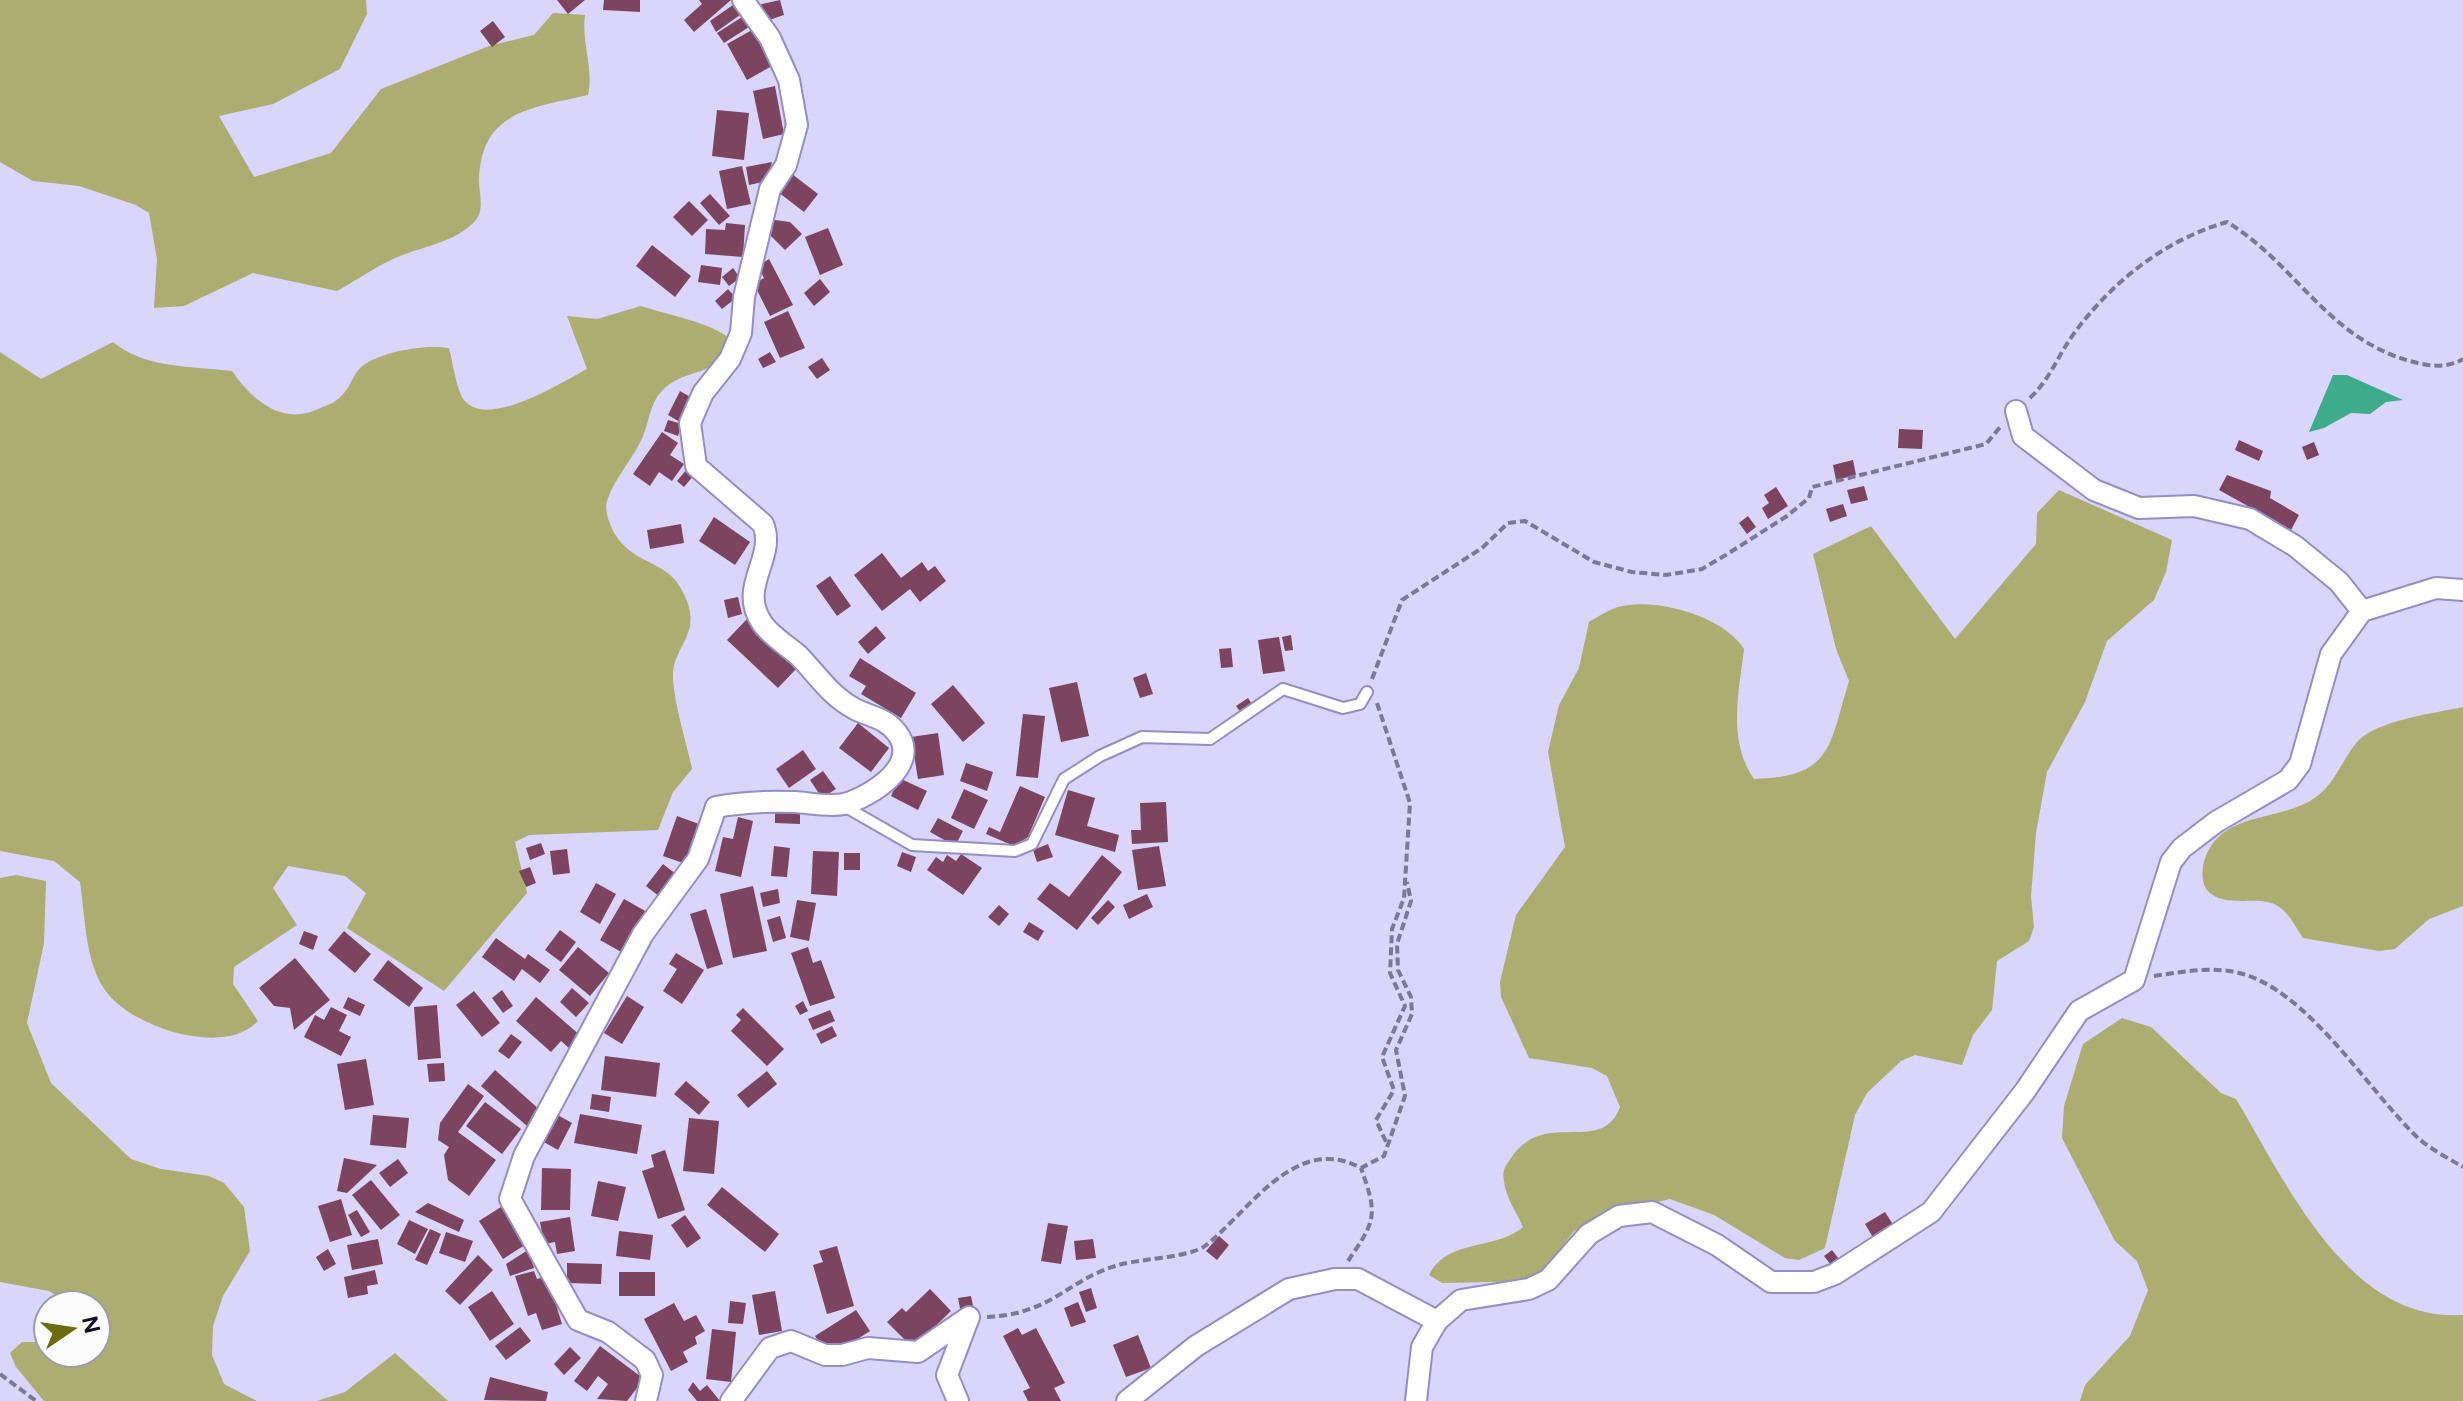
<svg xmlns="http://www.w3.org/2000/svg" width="2463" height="1401" viewBox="0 0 2463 1401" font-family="Figtree,sans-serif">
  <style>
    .green { fill: #abae70 }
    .water { fill: #3eab8b }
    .building { fill: #7c445f }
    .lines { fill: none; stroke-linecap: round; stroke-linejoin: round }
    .service-casing { stroke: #948dc6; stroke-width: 14 }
    .minor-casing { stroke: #948dc6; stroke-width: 24 }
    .path { stroke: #7c7896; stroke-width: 4; stroke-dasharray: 8 4; stroke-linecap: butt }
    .service { stroke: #fff; stroke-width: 10 }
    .minor { stroke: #fff; stroke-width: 20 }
  </style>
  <rect width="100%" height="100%" fill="#d9d5fb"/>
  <!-- green -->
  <g class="green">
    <path d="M0 0H366L367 14 340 69 273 104 219 116 254 177 331 153 381 89 489 46 534 35 553 13 585 15C581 42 594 68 588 95 533 108 481 110 479 180 479 195 485 209 475 221 454 244 417 247 391 260 372 269 355 281 337 291L253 273 184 306 154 308 157 259 149 213 136 205 79 186 33 181 0 162Z"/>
    <path d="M641 306C665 314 712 323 729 338 720 381 686 365 662 391 650 403 649 422 643 436 634 458 614 478 607 501 605 508 607 517 610 524 626 565 664 558 680 587 708 634 671 644 673 679 675 708 686 740 692 769L673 792 658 830 529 835 515 842 527 893 444 991 347 928 366 893 345 876 288 866 273 888 297 925 234 967 233 984 258 1021C225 1058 130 1027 105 990 85 962 85 915 80 882L54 861 0 851V352L41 379 113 342C145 369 193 366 232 371 252 400 282 426 318 409 328 405 337 402 344 393 352 384 354 371 365 364 385 351 426 344 449 348 453 363 455 383 462 397 483 433 562 382 587 369L567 316 597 319Z"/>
    <path d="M2059 490 2172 540 2166 572 2154 600 2107 641 2085 702 2047 772 2036 833 2031 896 2034 927 2029 941 1997 961 1992 1010 1973 1035 1962 1065 1915 1055 1901 1061 1867 1093 1855 1115 1825 1248 1799 1260 1785 1258 1714 1215 1670 1199 1599 1216 1573 1232 1544 1272 1532 1281 1442 1283 1429 1275C1447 1238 1495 1251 1523 1227 1517 1213 1505 1196 1504 1181 1502 1171 1505 1166 1511 1158 1545 1107 1601 1157 1620 1107L1607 1076 1592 1068 1529 1058 1501 997 1500 982 1516 915 1565 847 1548 752 1559 705 1579 668 1589 622C1598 617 1608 610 1618 607 1656 597 1723 616 1744 649 1739 692 1727 740 1754 779 1833 777 1829 746 1849 681L1836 649 1813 554 1871 526 1955 639 2036 544 2037 513Z"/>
    <path d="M2463 707V906L2429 919 2395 949 2379 951 2303 938C2295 926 2289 912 2276 905 2257 895 2223 909 2207 890 2202 884 2202 873 2203 866 2216 812 2270 823 2310 801 2336 786 2341 759 2359 740 2379 720 2436 713 2463 707Z"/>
    <path d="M16 875 46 881 44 943 27 1023 51 1083 131 1159 161 1169 209 1176 224 1183 244 1207 250 1251 223 1296 213 1326 212 1355 224 1384 257 1401H44L16 1367 10 1353 22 1342H48V1353H96V1305H72L49 1291 0 1282V878Z"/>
    <path d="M2122 1018 2151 1027 2221 1093 2236 1099C2286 1182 2348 1323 2463 1315V1401H2080L2085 1385 2130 1336 2148 1290 2137 1261 2115 1241 2062 1138 2064 1106 2083 1044Z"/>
    <path d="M395 1353 448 1401H317L345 1392Z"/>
  </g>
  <!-- water -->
  <path class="water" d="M2333 375H2347L2403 400 2386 402 2370 414 2351 413 2324 428 2309 432Z"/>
  <!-- building -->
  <g class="building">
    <path d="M557 0H585L568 14Z"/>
    <path d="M604 0H640V12L603 10Z"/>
    <path d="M699 0H731L694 32 684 20 702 4Z"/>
    <path d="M780 0 784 15 763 22 758 5Z"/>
    <path d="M733 5 740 15 716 32 710 21Z"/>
    <path d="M742 17 749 27 724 43 717 33Z"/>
    <path d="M493 21 505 37 492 47 480 31Z"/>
    <path d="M752 30 772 66 747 80 727 44Z"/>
    <path d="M775 86 784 134 763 139 753 91Z"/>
    <path d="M717 110 749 113 744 160 712 156Z"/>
    <path d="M772 162 767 181 749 185 746 167Z"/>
    <path d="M742 166 751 204 727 209 719 171Z"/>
    <path d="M792 174 818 194 804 212 778 192Z"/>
    <path d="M710 194 730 216 719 225 700 203Z"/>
    <path d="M689 201 708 220 692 236 673 217Z"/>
    <path d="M768 219 790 222 802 234 785 250 767 232Z"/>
    <path d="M726 223 745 225 743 257 705 254 706 229 725 230Z"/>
    <path d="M828 228 843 265 820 275 805 237Z"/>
    <path d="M652 245 691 276 675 297 636 266Z"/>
    <path d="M769 259 793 305 770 316 754 284 764 278 758 266Z"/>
    <path d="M701 265 722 268 720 285 698 282Z"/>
    <path d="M733 268 740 278 729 286 722 277Z"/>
    <path d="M820 279 830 292 814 306 804 293Z"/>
    <path d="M728 289 736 298 722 309 715 301Z"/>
    <path d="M788 311 805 348 780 358 764 322Z"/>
    <path d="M770 352 776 362 763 368 758 359Z"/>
    <path d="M822 358 830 370 817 379 808 367Z"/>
    <path d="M680 391 692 398 680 422 668 415Z"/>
    <path d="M668 420 682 424 678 436 664 431Z"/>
    <path d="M1899 429 1923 430 1922 449 1898 448Z"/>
    <path d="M662 432 678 443 670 455 684 464 672 481 659 472 650 486 633 474Z"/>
    <path d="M2239 440 2263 451 2259 461 2235 450Z"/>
    <path d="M2314 442 2319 455 2307 460 2302 447Z"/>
    <path d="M1853 460 1856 475 1836 480 1833 465Z"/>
    <path d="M687 469 694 475 684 487 677 481Z"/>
    <path d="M2227 475 2271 491 2270 498 2299 515 2291 530 2219 490Z"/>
    <path d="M1864 486 1868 500 1851 504 1847 490Z"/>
    <path d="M1776 487 1788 506 1768 519 1762 508 1769 503 1764 495Z"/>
    <path d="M1843 504 1847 516 1830 522 1826 509Z"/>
    <path d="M1748 516 1756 527 1747 534 1739 523Z"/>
    <path d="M714 517 750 542 735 565 699 541Z"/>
    <path d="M681 524 684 543 650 549 647 530Z"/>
    <path d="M882 553 901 578 922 562 928 571 935 566 946 581 920 602 910 589 882 611 854 575Z"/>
    <path d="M830 576 851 606 837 616 816 586Z"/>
    <path d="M738 597 742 614 728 618 724 600Z"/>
    <path d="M747 619 797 668 778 688 727 640Z"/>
    <path d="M876 626 886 638 868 654 858 642Z"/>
    <path d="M1291 635 1293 650 1285 651 1282 637Z"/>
    <path d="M1279 637 1285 671 1263 674 1258 640Z"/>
    <path d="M1231 648 1233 667 1221 668 1219 649Z"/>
    <path d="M860 658 916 693 901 718 861 694 866 686 849 676Z"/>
    <path d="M1146 673 1153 694 1140 698 1133 678Z"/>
    <path d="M1077 682 1089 736 1061 742 1049 688Z"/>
    <path d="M953 685 985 723 963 742 931 704Z"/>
    <path d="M1248 698 1253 706 1241 713 1236 706Z"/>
    <path d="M1023 714 1045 716 1038 778 1016 776Z"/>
    <path d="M858 723 889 748 871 772 839 748Z"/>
    <path d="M938 733 944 775 918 779 911 737Z"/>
    <path d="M803 750 816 769 789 788 776 769Z"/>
    <path d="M966 763 993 772 987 791 960 781Z"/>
    <path d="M823 771 836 789 822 798 810 780Z"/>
    <path d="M899 778 927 791 918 810 891 796Z"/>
    <path d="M1020 786 1045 797 1028 837 1014 846 986 834 989 827 1000 832Z"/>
    <path d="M964 789 988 800 974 829 951 818Z"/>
    <path d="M1068 790 1095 798 1087 826 1119 835 1115 852 1055 835Z"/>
    <path d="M1166 802 1168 842 1132 844 1131 830H1141L1140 803Z"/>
    <path d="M775 811H800V824L775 823Z"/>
    <path d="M677 816 699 824 686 864 663 856Z"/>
    <path d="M738 817 753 821 741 877 715 871 723 837 733 839Z"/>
    <path d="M938 818 963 831 955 846 930 832Z"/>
    <path d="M541 843 545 854 530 860 526 848Z"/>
    <path d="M1048 844 1053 857 1037 862 1033 850Z"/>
    <path d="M774 846 790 848 787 877 771 876Z"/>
    <path d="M1159 846 1166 886 1138 890 1132 850Z"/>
    <path d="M567 849 570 873 553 875 550 851Z"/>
    <path d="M813 851 839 852 837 896 811 894Z"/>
    <path d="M902 852 916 857 911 872 897 866Z"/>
    <rect x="844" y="853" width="16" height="17"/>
    <path d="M961 854 982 868 963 895 927 870 936 857 943 862 947 855 956 861Z"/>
    <path d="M1102 855 1122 872 1077 930 1037 899 1050 883 1069 897Z"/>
    <path d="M663 864 677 875 660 897 646 886Z"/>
    <path d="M530 867 536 883 526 887 519 871Z"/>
    <path d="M596 883 616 894 600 924 580 912Z"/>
    <path d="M753 886 767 951 733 958 720 894Z"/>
    <path d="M778 889 780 903 763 907 760 893Z"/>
    <path d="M1147 894 1153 907 1129 919 1123 905Z"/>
    <path d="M624 899 647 912 623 953 600 940Z"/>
    <path d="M797 900 816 903 809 941 790 937Z"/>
    <path d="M1108 900 1115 907 1098 925 1091 918Z"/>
    <path d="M999 905 1009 914 999 926 988 917Z"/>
    <path d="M706 909 723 964 707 969 690 914Z"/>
    <path d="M780 916 786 938 773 942 767 920Z"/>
    <path d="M1029 922 1044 931 1038 941 1023 932Z"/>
    <path d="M560 930 576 942 561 962 545 950Z"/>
    <path d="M304 931 318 936 313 950 299 944Z"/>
    <path d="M344 931 371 954 355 973 328 950Z"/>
    <path d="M496 938 525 959 528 954 550 970 540 983 522 969 514 981 482 957Z"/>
    <path d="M578 947 609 973 590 996 559 970Z"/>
    <path d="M808 947 813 963 821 960 835 998 810 1006 791 953Z"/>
    <path d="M676 953 704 970 682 1004 663 991 677 969 669 964Z"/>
    <path d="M295 958 330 1000 294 1030 290 1008 274 1006 259 988Z"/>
    <path d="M388 960 423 988 409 1007 373 980Z"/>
    <path d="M572 988 589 1003 576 1017 560 1002Z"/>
    <path d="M502 990 513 1006 503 1013 492 998Z"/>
    <path d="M474 991 500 1023 482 1037 456 1005Z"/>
    <path d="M627 996 644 1007 622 1044 604 1033Z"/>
    <path d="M348 997 365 1005 360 1016 343 1008Z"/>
    <path d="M536 997 581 1036 570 1049 561 1041 551 1052 516 1021Z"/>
    <path d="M803 1001 808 1011 800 1015 795 1006Z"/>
    <path d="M437 1005 441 1058 418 1060 414 1007Z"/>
    <path d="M331 1007 347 1015 339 1031 351 1037 341 1056 304 1037 315 1015 324 1020Z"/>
    <path d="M743 1008 784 1049 767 1066 731 1031 741 1020 736 1015Z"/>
    <path d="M830 1010 835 1021 813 1030 808 1019Z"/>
    <path d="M832 1026 837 1036 821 1044 816 1034Z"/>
    <path d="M511 1034 522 1042 509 1059 498 1051Z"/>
    <path d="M605 1056 660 1063 656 1097 601 1090Z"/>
    <path d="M366 1059 374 1105 345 1110 337 1064Z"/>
    <path d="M444 1063 445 1081 429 1082 427 1064Z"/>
    <path d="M495 1070 541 1111 527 1126 481 1086Z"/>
    <path d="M767 1071 777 1084 748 1108 737 1095Z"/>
    <path d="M686 1081 710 1102 699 1115 674 1094Z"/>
    <path d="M468 1084 484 1096 458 1132 496 1160 469 1196 448 1180 444 1155 449 1147 438 1140 440 1123Z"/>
    <path d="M592 1094 611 1097 609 1112 590 1109Z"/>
    <path d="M485 1102 521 1129 502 1154 466 1126Z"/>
    <path d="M556 1114 572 1123 558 1150 542 1141Z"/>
    <path d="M580 1114 642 1125 637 1154 574 1143Z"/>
    <path d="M373 1115 409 1118 406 1148 370 1145Z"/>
    <path d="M689 1118 719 1121 714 1174 683 1171Z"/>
    <path d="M665 1150 685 1210 658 1219 642 1171 654 1167 651 1155Z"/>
    <path d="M344 1158 377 1165 347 1193 337 1191Z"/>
    <path d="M398 1159 408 1173 390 1187 379 1173Z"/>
    <path d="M542 1168 571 1169 570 1210H541Z"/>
    <path d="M371 1180 400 1215 381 1230 352 1195Z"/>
    <path d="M598 1181 626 1187 618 1221 591 1216Z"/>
    <path d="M722 1187 779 1234 765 1252 707 1205Z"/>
    <path d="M341 1199 352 1235 330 1242 318 1206Z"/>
    <path d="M428 1203 464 1220 459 1232 415 1212Z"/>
    <path d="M504 1205 528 1243 503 1259 479 1221Z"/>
    <path d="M357 1210 370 1232 361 1237 348 1215Z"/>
    <path d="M1885 1212 1894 1226 1874 1239 1865 1224Z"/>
    <path d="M685 1215 701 1238 687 1248 671 1225Z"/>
    <path d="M570 1217 575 1251 557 1254 555 1242 544 1244 540 1222Z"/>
    <path d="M409 1220 428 1229 415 1254 397 1244Z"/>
    <path d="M1048 1223 1068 1226 1061 1264 1041 1261Z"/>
    <path d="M430 1229 441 1234 427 1265 415 1260Z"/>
    <path d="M619 1231 653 1235 650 1260 616 1256Z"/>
    <path d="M446 1232 473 1241 465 1262 439 1253Z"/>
    <path d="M1219 1236 1229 1245 1217 1260 1206 1251Z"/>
    <path d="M378 1239 383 1264 352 1270 347 1245Z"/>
    <path d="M1093 1239 1096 1258 1076 1260 1074 1241Z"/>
    <path d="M837 1246 854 1306 827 1314 813 1265 823 1262 819 1251Z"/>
    <path d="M328 1249 336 1264 324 1271 316 1257Z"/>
    <path d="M528 1250 534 1268 510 1276 506 1264Z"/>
    <path d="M1832 1250 1842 1263 1834 1269 1824 1256Z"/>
    <path d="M478 1255 493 1270 460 1305 445 1291Z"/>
    <path d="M567 1263 602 1264 601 1284 567 1283Z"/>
    <path d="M375 1270 378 1284 367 1286 368 1294 348 1298 344 1277Z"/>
    <path d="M534 1271 537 1279 547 1276 562 1324 542 1330 536 1313 528 1316 515 1276Z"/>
    <rect x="619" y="1272" width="36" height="24"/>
    <path d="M1091 1288 1097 1308 1086 1312 1079 1292Z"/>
    <path d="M930 1289 951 1311 913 1348 887 1322 902 1308 906 1312Z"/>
    <path d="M492 1291 514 1324 490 1341 468 1307Z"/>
    <path d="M775 1291 782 1331 759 1335 752 1295Z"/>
    <path d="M971 1296 974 1310 961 1313 958 1298Z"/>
    <path d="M730 1301 746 1303 743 1324 728 1323Z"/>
    <path d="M1078 1302 1086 1322 1071 1327 1064 1308Z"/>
    <path d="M674 1303 684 1321 696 1315 705 1331 695 1337 697 1344 683 1352 688 1362 671 1371 644 1319Z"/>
    <path d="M856 1310 870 1331 842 1349 838 1343 825 1351 815 1336Z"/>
    <path d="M520 1327 531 1341 506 1360 495 1346Z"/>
    <path d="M1018 1328 1022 1335 1036 1328 1065 1383 1054 1388 1061 1401H1028L1023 1391 1030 1388 1003 1336Z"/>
    <path d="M712 1329 736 1332 731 1382 706 1379Z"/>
    <path d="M1138 1335 1151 1368 1126 1377 1113 1345Z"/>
    <path d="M600 1346 644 1379 627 1401 597 1399 608 1384 598 1376 587 1391 574 1381Z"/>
    <path d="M570 1347 581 1358 564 1375 554 1364Z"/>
    <path d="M490 1377 548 1392 546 1401 484 1400Z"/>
    <path d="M693 1382 700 1391 707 1385 720 1401H697L688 1390Z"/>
  </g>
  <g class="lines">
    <!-- service casing -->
    <g class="service-casing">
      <path id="service" d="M844 806 912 845 1015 851 1032 844 1064 779 1100 756 1142 737 1210 739 1283 689 1343 708 1360 704 1367 692"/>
    </g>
    <!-- minor casing -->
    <g class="minor-casing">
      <g id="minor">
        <path d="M2016 411 2023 436 2094 490 2139 508 2194 506 2250 519 2295 546 2339 582 2362 611"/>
        <path d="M646 1401 652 1375 645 1360 608 1332 578 1320 510 1199 524 1156 643 934 698 859 716 807C742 802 768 801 795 802 810 803 830 807 844 804 870 797 922 765 897 733 886 718 871 717 855 709 831 697 817 674 798 655 786 645 770 635 762 623 737 586 777 558 763 524L696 466 690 423 703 393 730 359 741 333 744 297 770 189 786 165 797 125 789 80 770 38 743 0"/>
        <path d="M731 1401 770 1348 791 1341 825 1355H842L868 1348 918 1352 969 1317 947 1375 958 1401"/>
        <path d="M1127 1401 1196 1346 1289 1289 1335 1279H1358L1437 1321"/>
        <path d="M1416 1401 1422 1347 1437 1321 1461 1300 1529 1289 1548 1280 1589 1234 1619 1216 1652 1212 1717 1245 1771 1282H1814L1835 1274 1931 1212 2025 1091 2079 1011 2134 980 2171 862 2182 848 2216 822 2288 780 2300 764 2331 654 2362 611 2436 588 2463 590"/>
      </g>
    </g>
    <!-- path -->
    <g class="path">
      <path d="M2030 398C2051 378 2058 355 2075 332 2114 280 2165 240 2227 222 2296 264 2327 338 2410 361 2427 366 2447 369 2463 359"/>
      <path d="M1372 679 1402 600 1482 548 1508 523 1525 521 1594 562 1632 572 1666 575 1702 569 1729 553 1787 516 1809 498 1812 487 1986 444 2001 426"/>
      <path d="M1377 703 1410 803 1404 898 1392 929 1390 973 1405 1006 1382 1057 1394 1090 1376 1120 1387 1144"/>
      <path d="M2154 976C2182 972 2211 966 2239 973 2307 989 2368 1090 2417 1137 2430 1149 2448 1158 2463 1167"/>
      <path d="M1348 1261C1376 1220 1378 1216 1361 1168"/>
      <path d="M987 1317C1054 1314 1068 1278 1122 1264 1142 1259 1190 1257 1205 1246 1248 1213 1295 1132 1361 1168L1384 1156 1405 1096 1396 1050 1412 1014 1411 997 1398 970 1397 944 1411 901 1407 882"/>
      <path d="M0 1374 36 1401"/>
    </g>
    <!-- service -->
    <use href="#service" class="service"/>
    <!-- minor -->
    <use href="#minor" class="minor"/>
  </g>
  <!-- north arrow -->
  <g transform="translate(72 1329) rotate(77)"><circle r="38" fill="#fbfbfb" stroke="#9e9ca5" stroke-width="2"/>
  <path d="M0-6L14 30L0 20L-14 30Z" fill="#6c6c0d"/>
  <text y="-12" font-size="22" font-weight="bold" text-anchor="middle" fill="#120e23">N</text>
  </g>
</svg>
